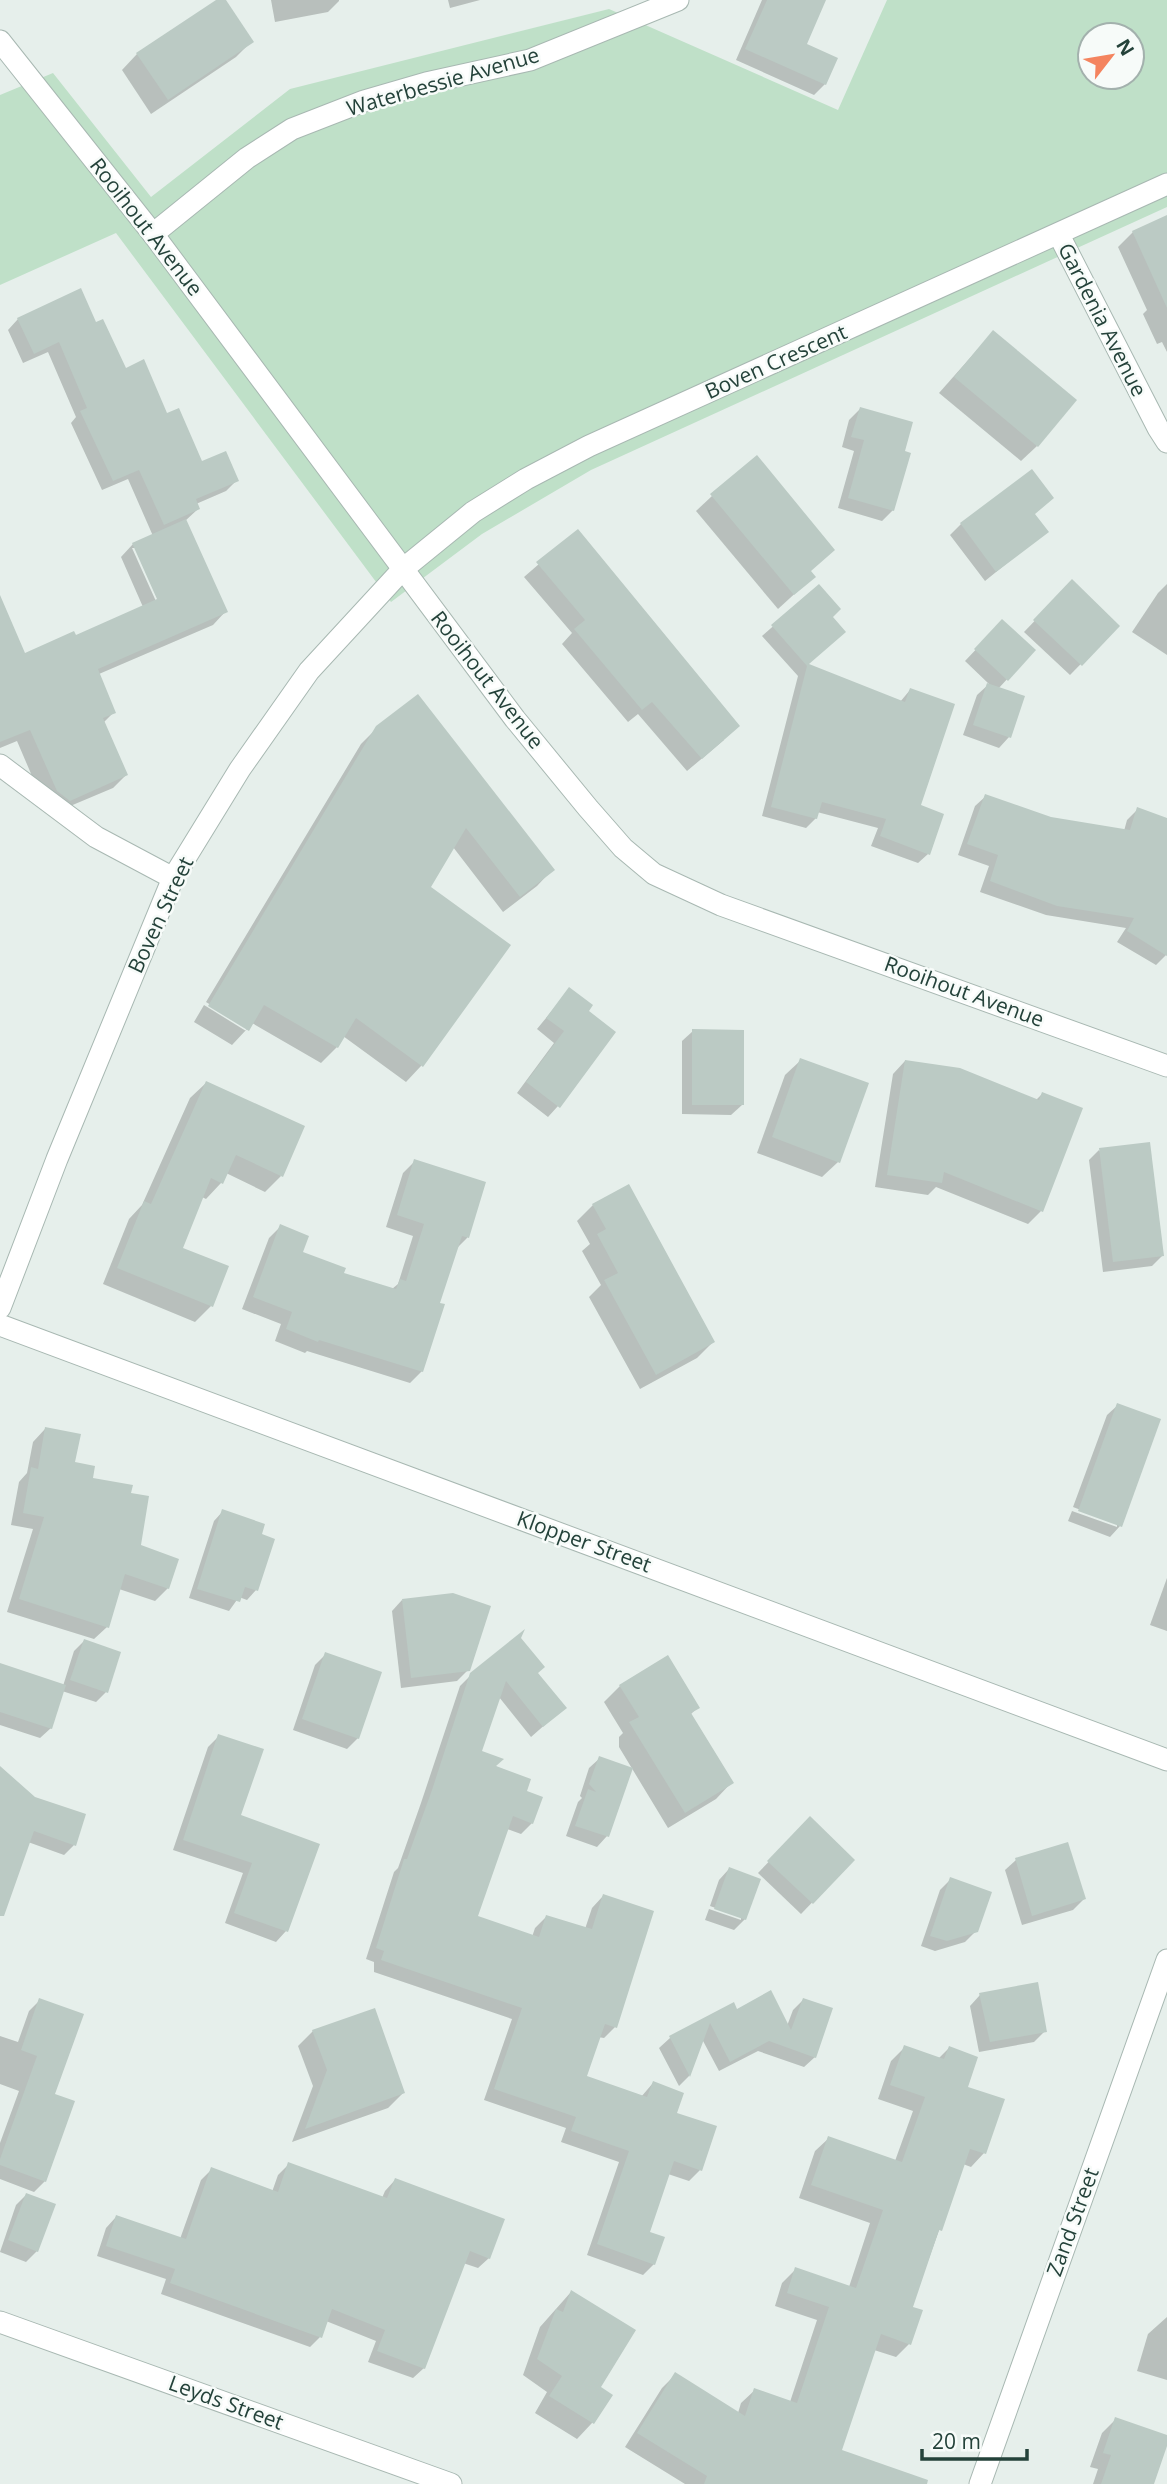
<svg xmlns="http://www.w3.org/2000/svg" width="1167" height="2484" viewBox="0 0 1167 2484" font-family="'Open Sans',sans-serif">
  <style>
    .green { fill: #bfe0c8; fill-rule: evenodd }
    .shadow { fill: #0003; fill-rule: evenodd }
    .building { fill: #bbcac4 }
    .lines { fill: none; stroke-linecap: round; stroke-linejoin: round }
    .street-casing { stroke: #a8b8b2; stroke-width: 23 }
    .street { stroke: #fff; stroke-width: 21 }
    .labels { text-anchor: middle; stroke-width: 5; stroke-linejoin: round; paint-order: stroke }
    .street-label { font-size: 21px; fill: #24423a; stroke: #f7fbf9 }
  </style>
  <rect width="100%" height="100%" fill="#e6efeb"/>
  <!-- green -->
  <path class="green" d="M887 0H1167V207L591 470 482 534 391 602 116 233 0 285V95L53 73 151 197 290 89 609 9 838 110ZM1090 35H1132V77H1090Z"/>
  <!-- shadow -->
  <g class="shadow">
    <path d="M219 0H224L252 41 236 57 151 114 122 70 137 54Z"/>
    <path d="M271 0H339V1L328 12 275 22Z"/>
    <path d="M448 0H480L450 8Z"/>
    <path d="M762 0H808L805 45 825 84 814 95 736 60Z"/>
    <path d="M1167 221V352L1162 342 1157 344 1143 314 1147 310 1118 247 1133 232Z"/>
    <path d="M18 319 95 325 125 370 166 415 201 464 237 480 226 491 196 504 198 509 185 521 225 612 213 625 99 674 114 712 103 723 126 775 113 788 56 812 44 804 17 741 0 748V600L24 655 75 637 143 607 121 557 133 544 153 536 128 479 102 490 71 423 76 417 48 352 23 363 8 330ZM132 548H136L162 606 159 608Z"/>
    <path d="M993 332 1037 446 1021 461 939 393Z"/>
    <path d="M860 409 893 510 882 521 838 508 854 451 842 447 849 420Z"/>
    <path d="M1031 471 1033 515 1042 535 985 581 950 535 961 524Z"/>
    <path d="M712 496 813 577 778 609 696 511Z"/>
    <path d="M577 531 724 740 687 771 638 714 628 722 562 644 572 633 524 577Z"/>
    <path d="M1072 582 1118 626 1070 675 1024 632Z"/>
    <path d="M1167 584V655L1132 632 1158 593Z"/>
    <path d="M819 586 831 617 807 665 900 702 910 690 918 806 928 854 918 863 871 846 878 828 817 812 816 818 806 828 762 816 798 676 762 636Z"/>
    <path d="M1002 622 1034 650 998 689 1009 737 999 748 963 735 977 695 989 684 965 661Z"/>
    <path d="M377 728 552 870 537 886 503 912 453 847 429 888 421 1066 406 1082 343 1036 337 1047 321 1063 252 1023 247 1029 232 1045 194 1022 204 1005 246 1031V1027L206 1002 361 744Z"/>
    <path d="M986 796 1051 819 1124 831 1127 820 1138 809 1167 820 1166 955 1156 965 1117 942 1126 928 1046 915 980 892 989 866 958 855 975 806Z"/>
    <path d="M569 990 586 1012 558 1106 548 1117 517 1093 554 1043 537 1029Z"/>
    <path d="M693 1031 742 1105 731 1115 682 1114V1041Z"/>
    <path d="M801 1060 838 1162 822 1177 757 1153 785 1075Z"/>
    <path d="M905 1061 1036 1100 1042 1094 1041 1211 1028 1224 936 1187 928 1195 875 1187 893 1074Z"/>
    <path d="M206 1083 281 1176 265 1192 226 1173 221 1183 206 1199 202 1197 181 1249 211 1306 195 1322 103 1284 129 1219 142 1205 190 1098Z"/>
    <path d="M1099 1150 1163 1255 1152 1266 1103 1272 1089 1160Z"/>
    <path d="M415 1161 484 1183 467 1238 457 1248 438 1304 422 1371 410 1383 307 1351 305 1353 275 1341 281 1324 242 1309 269 1238 281 1226 300 1253 342 1274 392 1289 398 1284 413 1236 386 1227 403 1173Z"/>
    <path d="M593 1205 713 1342 697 1358 640 1389 589 1297 601 1285 582 1251 590 1244 577 1221Z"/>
    <path d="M1118 1405 1120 1526 1110 1537 1068 1521 1072 1511 1117 1527V1524L1073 1507 1107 1415Z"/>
    <path d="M45 1429 73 1464 91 1479 129 1494 139 1547 168 1588 155 1601 119 1589 107 1627 94 1639 7 1612 33 1529 11 1525 19 1482 27 1473 33 1442Z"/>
    <path d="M223 1511 260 1535 273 1540 256 1590 247 1600 239 1597 229 1611 189 1598 214 1521Z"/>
    <path d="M1167 1578V1631L1150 1625Z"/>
    <path d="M402 1600 468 1670 457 1681 401 1688 392 1611Z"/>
    <path d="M519 1639 537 1673 564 1708 531 1737 499 1697 480 1752 525 1792 532 1823 521 1834 507 1829 476 1917 532 1937 535 1928 546 1917 585 1929 592 1908 603 1896 615 2027 604 2038 598 2037 584 2077 641 2097 653 2083 675 2114 700 2170 689 2181 668 2174 647 2233 654 2264 643 2275 587 2255 619 2162 561 2142 566 2128 484 2100 512 2019 374 1972V1962L366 1959 394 1872 398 1868 421 1803 460 1686 472 1674Z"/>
    <path d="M84 1641 106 1692 96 1702 62 1691 51 1728 40 1738 0 1725V1665L63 1686 74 1651Z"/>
    <path d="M326 1654 358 1738 347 1749 293 1730 315 1665Z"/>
    <path d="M620 1686 698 1707 690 1715 731 1783 716 1799 668 1828 619 1747V1737L623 1733 604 1702Z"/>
    <path d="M219 1736 239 1816 286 1931 276 1942 225 1923 243 1873 173 1850 208 1747Z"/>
    <path d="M600 1758 630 1769 607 1836 597 1847 566 1836 578 1802 582 1798 580 1796 589 1768Z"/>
    <path d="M0 1768 34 1798 74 1845 64 1855 28 1842 0 1903Z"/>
    <path d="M810 1819 853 1860 801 1914 758 1873Z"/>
    <path d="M1016 1860 1084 1899 1073 1910 1022 1925 1005 1870Z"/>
    <path d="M729 1869 745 1919 734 1930 705 1920 709 1909 741 1920V1917L710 1906 719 1880Z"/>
    <path d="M951 1879 976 1931 965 1942 935 1951 921 1946 940 1890Z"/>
    <path d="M980 1995 1045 2031 1034 2042 979 2052 970 2006Z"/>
    <path d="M40 2000 53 2095 45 2181 34 2192 0 2179V2143L19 2091 0 2084V2036L18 2042 29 2011Z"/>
    <path d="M803 2000 815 2057 804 2067 758 2051 719 2071 702 2039 689 2076 679 2086 659 2048 670 2038 733 2005 736 2011 787 2026 793 2010Z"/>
    <path d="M313 2031 403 2093 388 2108 292 2142 313 2086 298 2046Z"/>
    <path d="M905 2047 938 2059 949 2048 966 2088 984 2153 971 2167 963 2164 911 2308 909 2344 896 2357 874 2350 840 2451 874 2484H685L625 2447 662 2388 675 2375 738 2413 741 2403 755 2390 790 2402 817 2320 775 2306 782 2283 796 2269 849 2287 870 2223 799 2198 815 2151 829 2138 895 2161 913 2111 878 2099 891 2061Z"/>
    <path d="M289 2164 382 2198 385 2191 395 2180 489 2258 478 2268 463 2263 424 2368 413 2378 368 2362 376 2341 326 2321 320 2337 310 2347 161 2294 166 2279 97 2256 106 2228 116 2217 180 2239 201 2180 212 2169 272 2192 278 2175Z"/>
    <path d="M26 2195 37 2251 26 2262 0 2252 16 2205Z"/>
    <path d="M571 2292 599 2387 610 2395 592 2423 577 2439 535 2413 547 2392 523 2375 540 2327Z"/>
    <path d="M1167 2317V2380L1137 2371 1148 2334Z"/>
    <path d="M1116 2419 1167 2437 1152 2484H1093L1098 2469 1090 2467 1102 2433Z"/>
  </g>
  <!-- building -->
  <g class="building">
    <path d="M216 0H226L254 42 168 100 136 53Z"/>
    <path d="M767 0H826L807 44 838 58 826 85 745 49Z"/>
    <path d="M1167 215V308L1132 231Z"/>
    <path d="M81 288 96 322 103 319 126 368 144 359 167 413 179 408 202 461 226 451 239 481 196 499 200 509 164 525 139 470 113 481 80 411 87 408 59 342 34 354 17 318Z"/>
    <path d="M993 330 1077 400 1038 447 954 377Z"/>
    <path d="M860 407 913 422 905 451 911 453 894 511 848 498 864 440 851 437Z"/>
    <path d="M757 455 835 550 811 571 816 577 794 595 710 494Z"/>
    <path d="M1032 469 1054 498 1035 514 1049 532 996 572 960 523Z"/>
    <path d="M186 519 228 612 98 669 116 713 103 718 128 775 70 801 57 791 30 730 0 742V595L25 653 74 631 76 635 157 599 132 543Z"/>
    <path d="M578 529 740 726 702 759 652 702 642 710 574 629 585 620 536 562Z"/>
    <path d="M1072 579 1120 626 1082 666 1033 620Z"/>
    <path d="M819 584 841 609 833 617 846 632 809 664 905 702 910 688 955 704 921 805 944 814 930 855 880 836 886 819 822 802 817 819 771 807 807 666 771 625Z"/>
    <path d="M1002 619 1036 650 1008 681 974 649Z"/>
    <path d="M987 683 1025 696 1011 738 973 725Z"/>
    <path d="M418 694 555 870 520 897 466 828 431 887 511 945 423 1067 356 1018 338 1048 264 1005 249 1031 208 1006 376 726Z"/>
    <path d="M985 794 1051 817 1130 830 1137 807 1167 818V956L1127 931 1134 918 1057 906 990 881 998 855 967 844Z"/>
    <path d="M569 987 593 1005 589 1011 616 1032 560 1108 526 1082 564 1031 546 1018Z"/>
    <path d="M692 1029 744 1030V1105H692Z"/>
    <path d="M800 1058 869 1083 840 1163 772 1137Z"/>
    <path d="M905 1060 960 1068 1039 1100 1042 1092 1083 1108 1043 1212 944 1172 942 1183 887 1175Z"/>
    <path d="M206 1081 305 1126 283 1177 236 1155 223 1184 211 1178 183 1248 229 1266 213 1307 117 1268 144 1201 151 1204Z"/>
    <path d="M1150 1142 1164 1256 1113 1262 1099 1148Z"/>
    <path d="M414 1159 486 1182 469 1238 462 1236 440 1303 445 1304 423 1372 319 1340 318 1342 286 1329 292 1312 253 1297 280 1224 309 1236 303 1252 346 1268 344 1273 396 1289 400 1279 406 1281 424 1224 397 1215Z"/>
    <path d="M629 1184 715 1342 656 1375 604 1280 618 1273 597 1234 606 1229 592 1204Z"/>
    <path d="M1117 1403 1161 1419 1122 1527 1078 1511Z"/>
    <path d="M45 1427 81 1434 75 1462 95 1466 93 1478 133 1485 131 1493 149 1496 141 1545 179 1559 169 1589 125 1574 109 1628 19 1599 44 1517 23 1513 31 1467 38 1469Z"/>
    <path d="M222 1509 265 1524 262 1534 275 1539 258 1591 245 1587 240 1602 197 1589Z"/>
    <path d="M453 1593 491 1606 470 1671 411 1678 402 1599Z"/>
    <path d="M525 1629 521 1638 545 1667 538 1673 567 1708 543 1727 506 1681 482 1751 504 1759 496 1766 531 1779 527 1791 543 1797 533 1824 513 1816 478 1916 539 1937 546 1915 592 1929 603 1894 654 1911 617 2028 605 2024 587 2076 647 2097 653 2081 684 2093 677 2113 717 2126 702 2171 674 2161 650 2232 665 2237 655 2265 597 2244 629 2151 571 2131 576 2117 494 2089 522 2008 381 1960 384 1951 376 1948 404 1859H407L432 1790 470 1673Z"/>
    <path d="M84 1639 121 1652 108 1693 70 1680Z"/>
    <path d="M325 1652 382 1672 359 1739 302 1719Z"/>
    <path d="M668 1655 700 1708 691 1713 734 1783 685 1813 629 1722 639 1717 619 1685Z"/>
    <path d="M0 1663 66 1685 52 1729 0 1712Z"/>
    <path d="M218 1734 264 1749 241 1815 320 1844 288 1932 234 1913 252 1863 183 1840Z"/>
    <path d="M599 1756 633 1768 609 1837 575 1826 588 1789 596 1792 589 1784Z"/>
    <path d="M0 1766 35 1797 86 1814 76 1846 34 1831 4 1916H0Z"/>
    <path d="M810 1816 855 1860 813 1904 767 1861Z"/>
    <path d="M1068 1842 1086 1899 1032 1916 1015 1858Z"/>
    <path d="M729 1867 761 1879 746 1920 714 1909Z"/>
    <path d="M950 1877 992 1892 978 1932 947 1941 930 1936Z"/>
    <path d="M1038 1982 1047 2032 990 2042 979 1993Z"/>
    <path d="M771 1990 791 2030 803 1998 833 2008 816 2058 769 2041 730 2062 710 2023 690 2077 669 2036 734 2002 737 2009Z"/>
    <path d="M39 1998 84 2014 55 2094 75 2101 46 2182 0 2165V2159L37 2056 21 2050Z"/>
    <path d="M375 2008 405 2093 305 2129 327 2070 312 2030Z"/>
    <path d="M904 2045 944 2059 949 2046 978 2057 968 2087 1005 2099 986 2154 970 2149 942 2231 939 2230 913 2307 923 2310 911 2345 881 2334 842 2450 928 2480 927 2484H704L707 2476 637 2433 675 2372 745 2416 754 2388 797 2403 829 2307 787 2293 795 2267 856 2288 883 2210 811 2185 828 2136 902 2162 925 2097 890 2085Z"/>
    <path d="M288 2162 387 2198 395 2178 505 2219 490 2259 470 2251 425 2369 377 2351 385 2330 332 2309 322 2338 170 2283 175 2269 106 2246 116 2215 186 2239 211 2167 278 2192Z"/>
    <path d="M26 2193 56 2204 38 2252 8 2240Z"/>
    <path d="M571 2290 636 2330 601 2387 613 2395 594 2424 549 2396 562 2376 537 2359 556 2309 563 2312Z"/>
    <path d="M1115 2417 1167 2435V2446L1154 2484H1101L1111 2455 1103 2453Z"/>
  </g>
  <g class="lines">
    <!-- street casing -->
    <g class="street-casing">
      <g id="street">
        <path d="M0 41 153 234 515 719 588 808 623 848 654 874 721 905 1167 1066"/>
        <path d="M153 234 247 158 292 129 364 101 426 83 530 60 678 0"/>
        <path d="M1059 235 1158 428 1167 442"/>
        <path d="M0 765 96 837 173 878"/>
        <path d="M0 1308 57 1159 173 878 240 769 309 671 403 569 473 512 526 479 589 446 1167 184"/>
        <path d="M0 1325 1167 1760"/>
        <path d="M0 2322 451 2484"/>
        <path d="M980 2484 1167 1960"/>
      </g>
    </g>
    <!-- street -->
    <use href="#street" class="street"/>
  </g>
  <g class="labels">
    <!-- street labels -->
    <g class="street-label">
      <text transform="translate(443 82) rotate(-16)" y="7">Waterbessie Avenue</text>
      <text transform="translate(146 227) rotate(52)" y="7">Rooihout Avenue</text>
      <text transform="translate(1102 320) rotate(63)" y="7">Gardenia Avenue</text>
      <text transform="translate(776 362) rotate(-24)" y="7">Boven Crescent</text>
      <text transform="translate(487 680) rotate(52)" y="7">Rooihout Avenue</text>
      <text transform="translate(161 915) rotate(-65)" y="7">Boven Street</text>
      <text transform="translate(964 992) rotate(20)" y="7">Rooihout Avenue</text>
      <text transform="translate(584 1542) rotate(20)" y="7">Klopper Street</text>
      <text transform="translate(1073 2222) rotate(-70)" y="7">Zand Street</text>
      <text transform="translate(226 2403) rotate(20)" y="7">Leyds Street</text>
    </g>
  </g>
  <!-- north arrow -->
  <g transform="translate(1111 56) rotate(59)"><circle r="33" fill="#f7fbf9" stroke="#a3b1ad" stroke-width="2"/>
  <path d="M0-5L12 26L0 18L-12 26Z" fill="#f4845f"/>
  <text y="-10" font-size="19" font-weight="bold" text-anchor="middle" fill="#24423a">N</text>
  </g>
  <!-- scale -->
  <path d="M922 2449v10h105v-10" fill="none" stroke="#24423a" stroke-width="3.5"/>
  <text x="932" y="2449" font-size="21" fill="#24423a" stroke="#f7fbf9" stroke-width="5" paint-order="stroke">20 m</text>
</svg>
